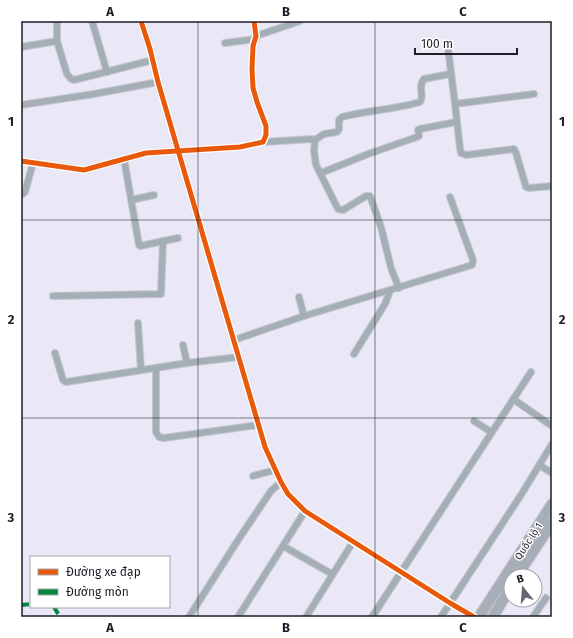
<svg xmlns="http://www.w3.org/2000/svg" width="573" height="638" viewBox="0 0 573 638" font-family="'Fira Sans',sans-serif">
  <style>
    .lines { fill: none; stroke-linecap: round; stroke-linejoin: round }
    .minor-casing { stroke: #c6c5d0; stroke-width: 8 }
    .trunk-casing { stroke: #c6c5d0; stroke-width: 12 }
    .minor { stroke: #a4aeb5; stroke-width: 6 }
    .trunk { stroke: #a8aeb8; stroke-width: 10 }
    .quiet { stroke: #00873e; stroke-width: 4; stroke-dasharray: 8 4; stroke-linecap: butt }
    .cycleway-casing { stroke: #fff; stroke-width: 8 }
    .cycleway { stroke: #e8590c; stroke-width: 5 }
    .grid { fill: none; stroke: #1f1d29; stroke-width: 1; stroke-opacity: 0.55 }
    .labels { text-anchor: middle; stroke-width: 3; stroke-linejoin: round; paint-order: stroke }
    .street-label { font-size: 10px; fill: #1f1d29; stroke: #fff }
    .neatline { fill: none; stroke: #1f1d29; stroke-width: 1.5 }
    .grid-label { font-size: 13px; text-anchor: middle; font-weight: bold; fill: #1f1d29 }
  </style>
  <rect width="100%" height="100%" fill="#eae8f7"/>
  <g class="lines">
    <!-- minor casing -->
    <g class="minor-casing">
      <g id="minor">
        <path d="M57 21V41"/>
        <path d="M92 21 107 72"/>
        <path d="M141 21 150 49 158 82 265 447 281 482 288 494 305 511 450 603 474 617"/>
        <path d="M256 36 300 21"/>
        <path d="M225 43 256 39"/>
        <path d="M21 47 57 41 67 74 71 79 74 80 153 60"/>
        <path d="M448 48 455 104"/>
        <path d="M534 94 455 104 460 148 461 153 466 155 514 149 516 153 526 187 529 188 552 186"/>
        <path d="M21 105 94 94 158 82"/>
        <path d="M315 140 324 134 337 132 339 129V120L342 117C367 110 394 110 420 102 425 95 417 87 424 79L450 74"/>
        <path d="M263 142 312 139 315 140 314 151 316 165 338 209 343 210 366 196H370L381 227 391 268 399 288"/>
        <path d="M124 159 139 245 140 246 178 238"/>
        <path d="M21 161 84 170 146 153 240 147 263 142 266 135V126L257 102 253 88 252 69 253 46 256 36 254 21"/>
        <path d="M321 173 368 154 417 137 419 136 418 130 420 129 456 122"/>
        <path d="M21 195 25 192 33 163"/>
        <path d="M131 200 154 195"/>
        <path d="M53 296 161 294 163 241"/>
        <path d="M299 297 304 316"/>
        <path d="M138 323 141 370"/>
        <path d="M234 340 304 316 472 265 473 260 450 197"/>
        <path d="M183 345 187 363"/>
        <path d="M55 353 63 380 66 382 187 363 239 357"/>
        <path d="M354 354 385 304 390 291"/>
        <path d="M156 369V432L159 437 164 438 258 425"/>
        <path d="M513 399 552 426"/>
        <path d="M474 421 491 432"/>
        <path d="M539 465 552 473"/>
        <path d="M253 476 275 470"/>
        <path d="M283 546 332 574"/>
        <path d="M189 617 240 537 271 491 281 482"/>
        <path d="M238 617 305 511"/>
        <path d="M306 617 353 542"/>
        <path d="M372 617 531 372"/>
        <path d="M441 617 521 495 552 444"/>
        <path d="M533 617 546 598"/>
      </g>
    </g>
    <!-- trunk casing -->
    <g class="trunk-casing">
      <g id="trunk">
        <path d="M517 576 552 523"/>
        <path d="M479 617 552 504"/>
        <path d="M493 617 511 586"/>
      </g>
    </g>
    <!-- minor -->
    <use href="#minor" class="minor"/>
    <!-- trunk -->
    <use href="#trunk" class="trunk"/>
    <!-- quiet -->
    <g class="quiet">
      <path d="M21 605 31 604"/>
      <path d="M54 607 60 617"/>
    </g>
    <!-- cycleway casing -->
    <g class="cycleway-casing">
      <g id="cycleway">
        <path d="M141 21 150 49 158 82 265 447 281 482 288 494 305 511 450 603 474 617"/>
        <path d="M21 161 84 170 146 153 240 147 263 142 266 135V126L257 102 253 88 252 69 253 46 256 36 254 21"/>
      </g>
    </g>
    <!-- cycleway -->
    <use href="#cycleway" class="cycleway"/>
  </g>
  <!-- grid -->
  <path class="grid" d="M198 21V617M375 21V617M21 220H552M21 418H552"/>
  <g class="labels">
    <!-- street labels -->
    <g class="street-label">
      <text transform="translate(528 541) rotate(-57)" y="4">Quốc lộ 1</text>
    </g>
  </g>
  <!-- border -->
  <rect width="573" height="638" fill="none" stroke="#ffffff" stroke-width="44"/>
  <!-- legend -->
  <rect x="30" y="556" width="140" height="52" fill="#ffffff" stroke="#a5a5a9"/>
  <rect x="38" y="569" width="20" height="6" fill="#e8590c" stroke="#a5a5a9"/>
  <text x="66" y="576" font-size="12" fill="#1f1d29">Đường xe đạp</text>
  <rect x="38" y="589" width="20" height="6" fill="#00873e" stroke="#a5a5a9"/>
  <text x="66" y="596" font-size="12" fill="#1f1d29">Đường mòn</text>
  <!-- north arrow -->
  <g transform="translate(523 588) rotate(343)"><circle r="19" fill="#ffffff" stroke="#a5a5a9"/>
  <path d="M0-3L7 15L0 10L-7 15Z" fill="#666471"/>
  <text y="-6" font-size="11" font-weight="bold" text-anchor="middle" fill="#1f1d29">B</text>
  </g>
  <!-- scale -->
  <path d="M415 48v6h102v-6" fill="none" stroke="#1f1d29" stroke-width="2"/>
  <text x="421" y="48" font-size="12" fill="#1f1d29" stroke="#ffffff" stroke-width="3" paint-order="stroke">100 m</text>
  <rect x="22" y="22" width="529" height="594" class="neatline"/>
  <g class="grid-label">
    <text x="110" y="16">A</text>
    <text x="286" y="16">B</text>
    <text x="463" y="16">C</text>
    <text x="11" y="126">1</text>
    <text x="562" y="126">1</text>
    <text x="11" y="324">2</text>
    <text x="562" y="324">2</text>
    <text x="11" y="522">3</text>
    <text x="562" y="522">3</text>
    <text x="110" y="632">A</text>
    <text x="286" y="632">B</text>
    <text x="463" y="632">C</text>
  </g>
</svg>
